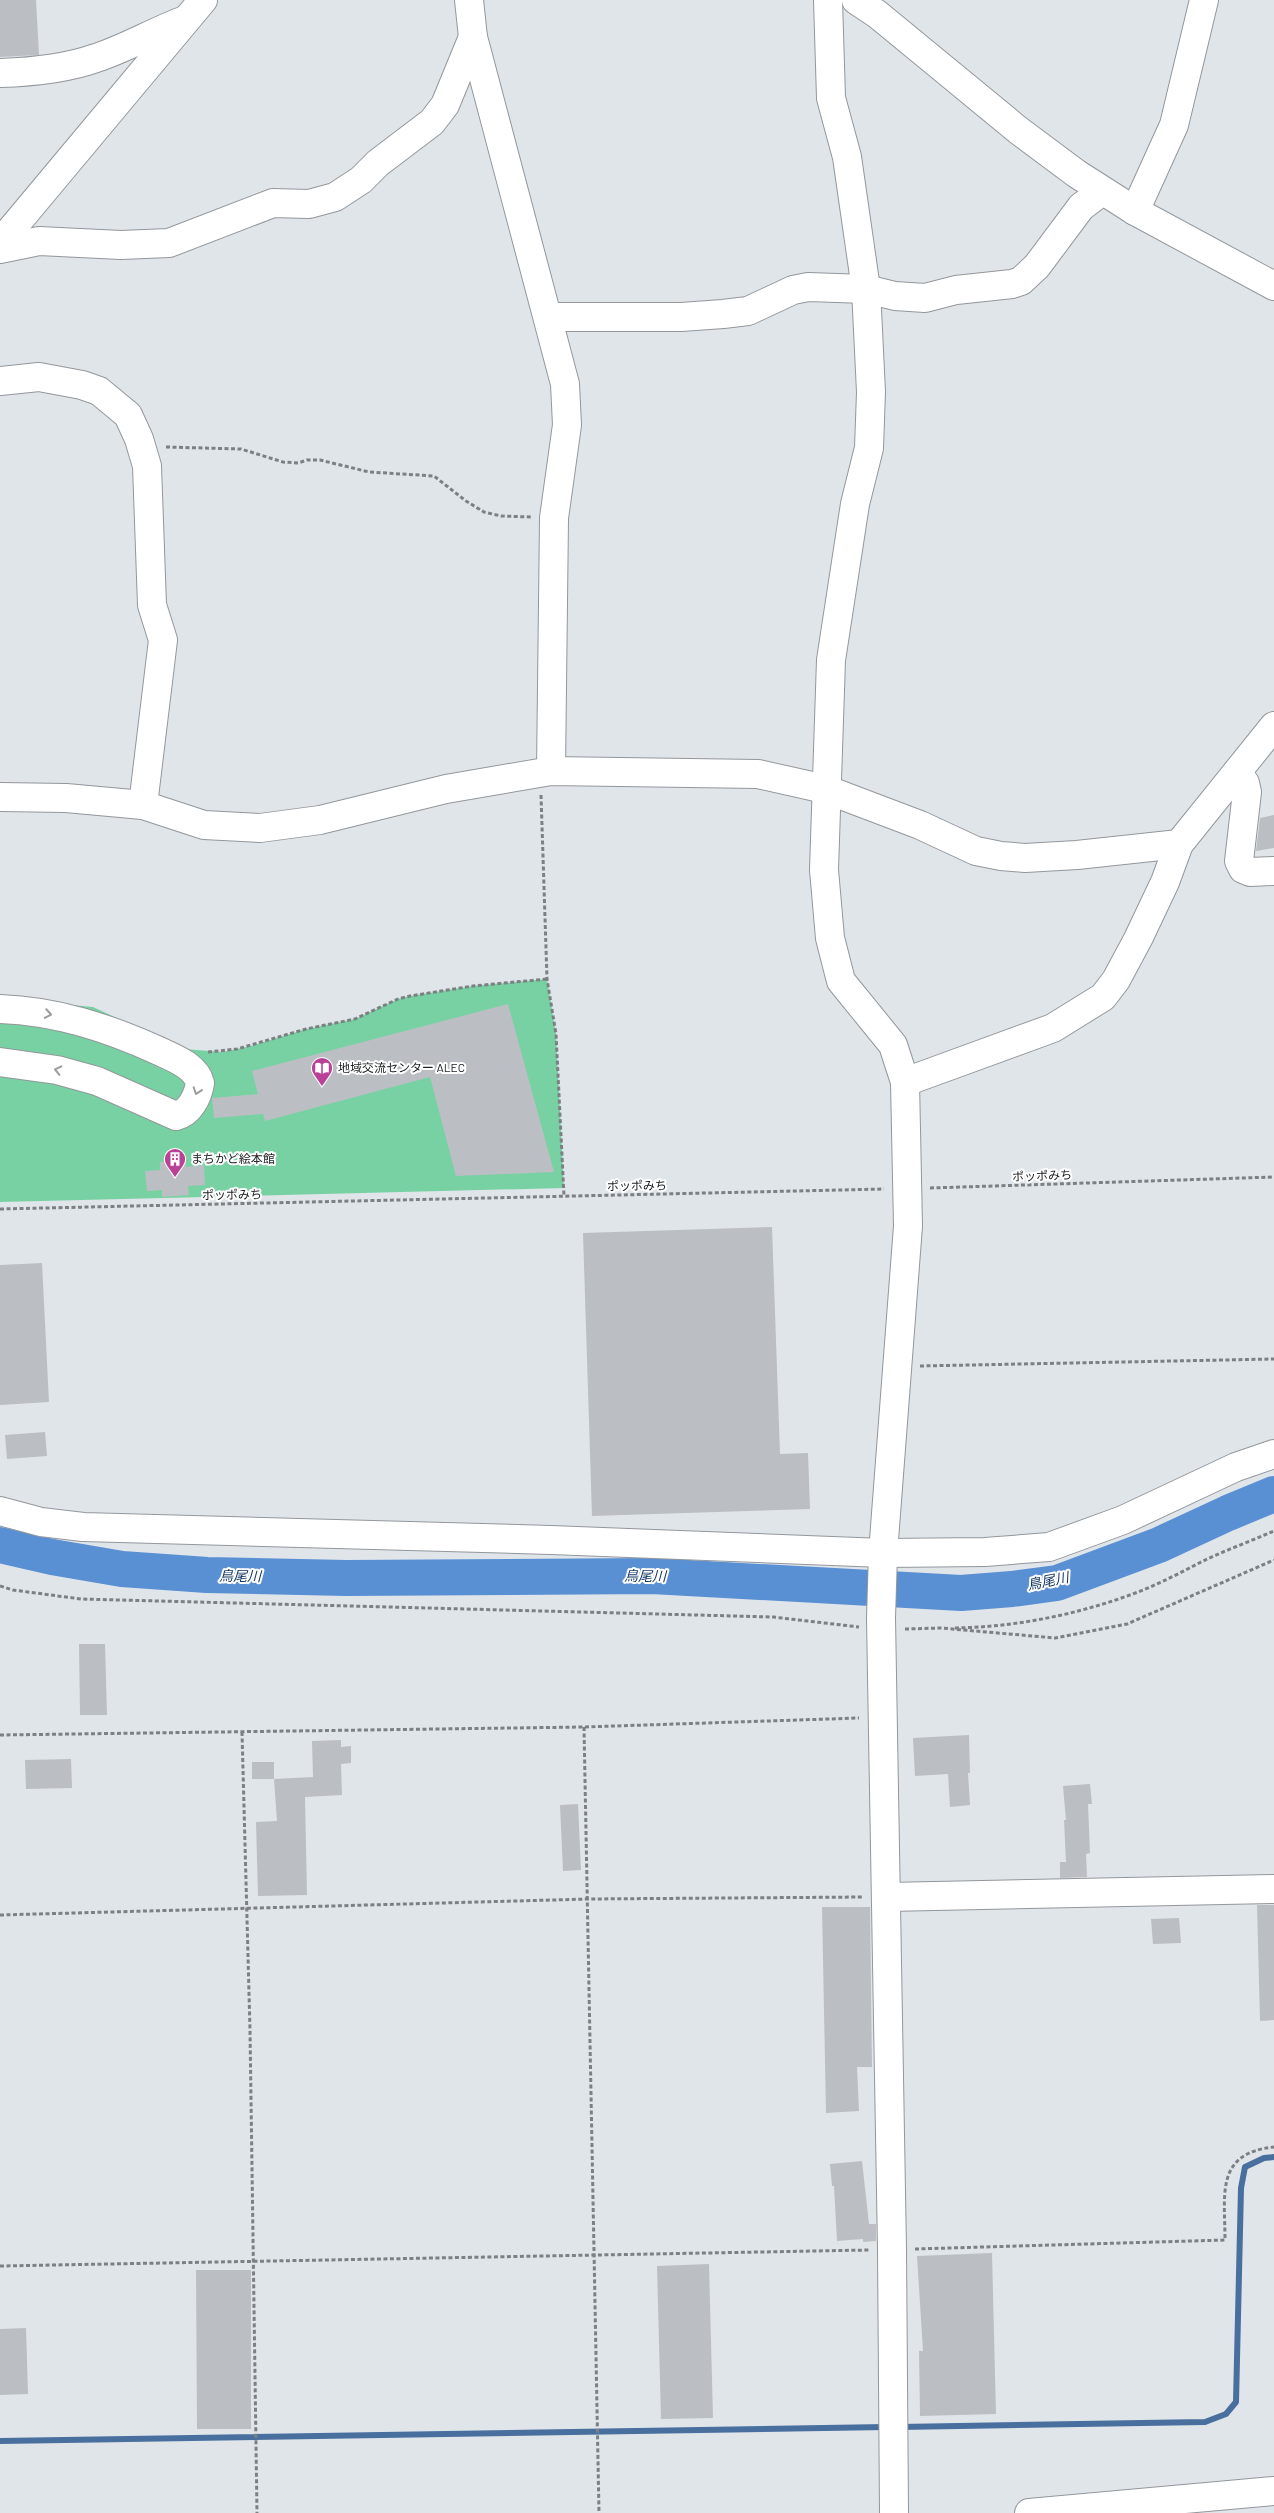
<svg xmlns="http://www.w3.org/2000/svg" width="1274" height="2513" viewBox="0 0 1274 2513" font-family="Barlow,'Noto Sans JP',sans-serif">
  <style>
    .green { fill: #78d1a3 }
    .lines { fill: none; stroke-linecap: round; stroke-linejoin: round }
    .stream { stroke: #486f9e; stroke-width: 6 }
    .river { stroke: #598fd3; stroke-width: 36 }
    .building { fill: #bbbfc4 }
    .minor-casing { stroke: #93979b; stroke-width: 30 }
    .path { stroke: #7d8083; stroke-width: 3; stroke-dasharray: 4 2.5; stroke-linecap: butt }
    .minor { stroke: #fff; stroke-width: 28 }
    .oneway { stroke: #9b9c9c }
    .labels { text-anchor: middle; stroke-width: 4; stroke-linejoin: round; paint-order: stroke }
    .poi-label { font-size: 12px; fill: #212324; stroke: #fff; text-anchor: start }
    .street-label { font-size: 12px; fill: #212324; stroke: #fff }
    .water-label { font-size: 14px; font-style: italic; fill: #0d335f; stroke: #fff }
  </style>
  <rect width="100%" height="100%" fill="#e0e5ea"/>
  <!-- green -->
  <path class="green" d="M547 979 556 1034 564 1188 0 1202V998L93 1007 184 1049 222 1052 251 1046 306 1029 355 1019 398 999 410 996 473 986Z"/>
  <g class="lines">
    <!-- stream -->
    <g class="stream">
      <path d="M899 2427 1205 2422 1226 2414 1236 2402 1241 2188 1245 2167 1264 2158 1274 2157"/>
      <path d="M0 2441 886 2427"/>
    </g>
    <!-- river -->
    <path class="river" d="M0 1545 52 1557 122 1569 207 1575 346 1578 652 1576 961 1593 1012 1589 1057 1583 1159 1545 1228 1513 1274 1494"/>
  </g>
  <!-- building -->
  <g class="building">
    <path d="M0 0H36L39 55 0 57Z"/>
    <path d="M1274 815V848L1256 851 1260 818Z"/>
    <path d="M508 1004 554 1172 456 1176 430 1077 265 1121 263 1114 214 1118 212 1098 258 1094 252 1071Z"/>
    <path d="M186 1160V1167L204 1165 205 1185 188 1186 189 1195 162 1197V1190L147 1191 145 1171 160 1170V1162Z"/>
    <path d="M772 1227 780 1454 808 1453 810 1509 592 1516 583 1233Z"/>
    <path d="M42 1263 49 1402 0 1405V1265Z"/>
    <path d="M45 1432 47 1456 7 1459 5 1435Z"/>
    <path d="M79 1644H105L107 1715H80Z"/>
    <path d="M969 1735 970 1773H968L970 1805 950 1807 948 1774 915 1776 913 1738Z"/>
    <path d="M341 1740V1747L351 1746V1763L341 1764 342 1795 305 1797 307 1895 258 1896 256 1822 277 1821 274 1779 313 1777 312 1741Z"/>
    <path d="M71 1759 72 1788 26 1789 25 1760Z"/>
    <rect x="252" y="1762" width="22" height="17"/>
    <path d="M1090 1784 1092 1804H1088L1090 1853 1086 1854 1087 1877 1060 1878V1862H1066L1064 1820H1066L1063 1786Z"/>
    <path d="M578 1804 581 1870 563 1871 560 1805Z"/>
    <path d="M1257 1905H1274V2020L1260 2021Z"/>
    <path d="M822 1907H870L872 2067H857L859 2111 826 2113Z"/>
    <path d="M1179 1918 1181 1943 1153 1944 1151 1919Z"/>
    <path d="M862 2161 869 2224H876V2241L863 2242V2239L837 2241 834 2186H832L830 2164Z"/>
    <path d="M992 2253 996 2414 920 2416 919 2351H923L917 2256Z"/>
    <path d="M709 2264 713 2418 661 2419 657 2266Z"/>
    <path d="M196 2270H251V2429H197Z"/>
    <path d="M26 2328 28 2394 0 2395V2329Z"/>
  </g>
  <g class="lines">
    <!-- minor casing -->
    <g class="minor-casing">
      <g id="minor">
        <path d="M469 0 473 37 565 384 567 425 554 518 551 771"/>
        <path d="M828 0 831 98 847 157 866 289 871 392 869 448 855 504 831 660 824 870 830 938 841 981 893 1045 905 1082 908 1226 883 1553 881 1618 892 2249 894 2513"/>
        <path d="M856 0 877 14 1018 130 1077 174 1135 211 1274 286"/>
        <path d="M0 73C33 72 65 69 96 58 127 48 155 31 185 20"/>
        <path d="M1135 211 1174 125 1204 0"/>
        <path d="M0 243 203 0"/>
        <path d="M0 249 39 241 121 245 169 243 273 203 309 204 335 197 361 180 378 163 432 122 445 105 473 37"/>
        <path d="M548 317H681L723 314 748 311 793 290 808 287 866 289 895 296 925 298 956 290 1012 284 1021 281 1037 266 1081 207 1102 191"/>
        <path d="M0 381 39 377 82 385 99 391 128 415 139 439 147 466 152 605 163 640 143 805"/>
        <path d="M1237 772 1245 783 1247 792 1239 861 1243 869 1250 872 1274 871"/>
        <path d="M0 797 66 798 143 805 204 825 260 828 320 820 446 789 551 771 758 774 825 789 920 825 976 851 1001 856 1025 858 1077 855 1179 844"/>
        <path d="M0 1009C57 1011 108 1028 159 1051 174 1058 196 1066 200 1083 198 1096 190 1113 176 1116L97 1081 57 1070 0 1062"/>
        <path d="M905 1082 1053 1028 1103 997 1116 980 1138 939 1165 882 1179 844 1274 726"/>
        <path d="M0 1511 41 1522 83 1527 551 1540 883 1553 985 1552 1049 1547 1123 1520 1236 1467 1274 1454"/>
        <path d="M887 1897 1274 1889"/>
        <path d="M1029 2513 1274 2491"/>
      </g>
    </g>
    <!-- path -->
    <g class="path">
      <path d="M166 447 241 449 283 462 298 463 307 460H320L369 472 434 476 466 501 484 512 501 516 531 517"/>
      <path d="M541 795 547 979 556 1034 564 1196"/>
      <path d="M208 1052 237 1049 306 1029 355 1019 398 999 410 996 473 986 547 979"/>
      <path d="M930 1188 1274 1177"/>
      <path d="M0 1209 884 1189"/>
      <path d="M920 1366 1274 1359"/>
      <path d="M0 1586 13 1590 81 1599 773 1617 859 1627"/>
      <path d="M955 1628C1017 1627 1080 1614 1138 1592 1161 1583 1182 1572 1203 1561 1226 1550 1251 1541 1274 1531"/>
      <path d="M905 1629 941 1628 1055 1638 1127 1624 1274 1560"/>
      <path d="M584 1727 599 2513"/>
      <path d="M242 1732 250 2030 257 2513"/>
      <path d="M0 1735 584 1727 859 1718"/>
      <path d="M0 1915 589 1899 864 1897"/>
      <path d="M915 2249 1225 2240C1225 2194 1215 2153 1274 2147"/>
      <path d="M0 2266 869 2250"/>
    </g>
    <!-- minor -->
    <use href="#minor" class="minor"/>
  </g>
  <!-- one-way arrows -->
  <defs><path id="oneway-chevron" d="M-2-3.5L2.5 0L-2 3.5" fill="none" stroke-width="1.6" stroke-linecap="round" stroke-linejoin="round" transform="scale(1.25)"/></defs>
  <g class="oneway">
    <use href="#oneway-chevron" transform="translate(48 1014) rotate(10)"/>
    <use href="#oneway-chevron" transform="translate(58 1070) rotate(-167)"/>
    <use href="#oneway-chevron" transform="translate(197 1091) rotate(109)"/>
  </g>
  <!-- icons -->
  <defs>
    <g id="library-pin" transform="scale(1.125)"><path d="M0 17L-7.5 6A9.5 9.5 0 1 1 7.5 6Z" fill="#b94196" stroke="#fff"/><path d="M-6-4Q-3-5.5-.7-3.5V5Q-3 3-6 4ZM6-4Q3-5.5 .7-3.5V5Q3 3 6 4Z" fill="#fff"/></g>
    <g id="building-pin" transform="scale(1.125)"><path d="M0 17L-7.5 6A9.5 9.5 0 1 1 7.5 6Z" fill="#b94196" stroke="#fff"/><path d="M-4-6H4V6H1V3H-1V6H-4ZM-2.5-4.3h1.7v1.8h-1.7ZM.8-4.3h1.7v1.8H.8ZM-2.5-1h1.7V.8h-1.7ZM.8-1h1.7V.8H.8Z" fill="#fff"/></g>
  </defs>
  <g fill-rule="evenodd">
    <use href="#library-pin" x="322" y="1068"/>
    <use href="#building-pin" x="175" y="1159"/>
  </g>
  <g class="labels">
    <!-- poi labels -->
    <g class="poi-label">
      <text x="338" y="1072">地域交流センター ALEC</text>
      <text x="191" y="1163">まちかど絵本館</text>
    </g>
    <!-- street labels -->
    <g class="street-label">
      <text transform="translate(1042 1176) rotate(-2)" y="4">ポッポみち</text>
      <text transform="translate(637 1186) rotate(-1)" y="4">ポッポみち</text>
      <text transform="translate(232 1195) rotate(-1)" y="4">ポッポみち</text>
    </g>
    <!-- water labels -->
    <g class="water-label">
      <text transform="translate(240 1576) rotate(1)" y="5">鳥尾川</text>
      <text transform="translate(645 1576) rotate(1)" y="5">鳥尾川</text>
      <text transform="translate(1048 1581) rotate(-11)" y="5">鳥尾川</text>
    </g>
  </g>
</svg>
